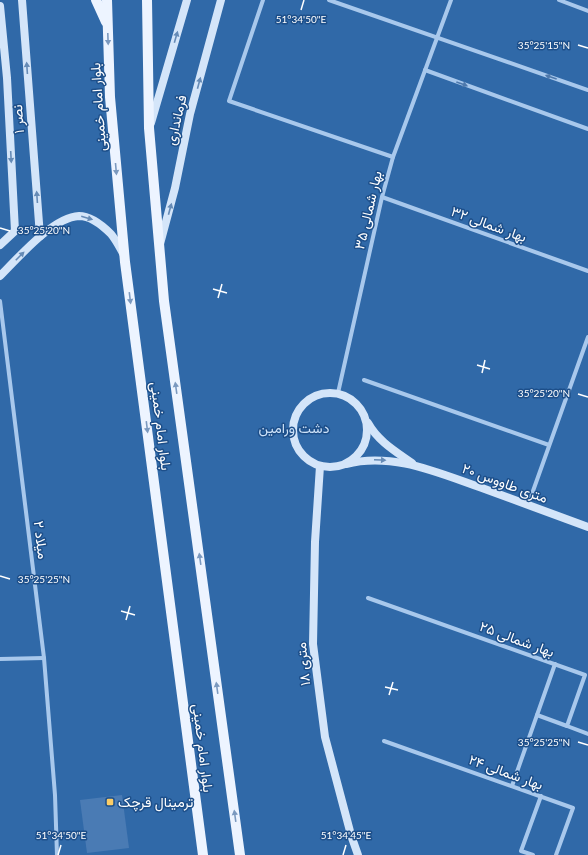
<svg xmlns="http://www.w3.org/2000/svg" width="588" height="855" viewBox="0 0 588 855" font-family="Lato,Vazirmatn,sans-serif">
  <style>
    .green { fill: #3069a8 }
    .building { fill: #4a7bb4 }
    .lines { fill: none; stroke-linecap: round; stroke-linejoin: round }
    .street { stroke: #a8c8ec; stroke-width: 4 }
    .secondary { stroke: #d4e5f9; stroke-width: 8 }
    .primary { stroke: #edf4ff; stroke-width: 10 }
    .oneway { fill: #668bb6 }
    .oneway2 { fill: #7b99bf }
    .oneway3 { fill: #4e79ac }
    .ticks { fill: none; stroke: #fff; stroke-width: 1.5 }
    .poi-dot { fill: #fccd66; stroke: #1d4f8a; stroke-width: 1.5 }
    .labels { text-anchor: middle; stroke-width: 3; stroke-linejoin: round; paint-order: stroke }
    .street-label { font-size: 14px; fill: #fff; stroke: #1d4f8a }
    .park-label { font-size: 14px; fill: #cde2f9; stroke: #1d4f8a }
    .poi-label { font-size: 14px; fill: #fff; stroke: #1d4f8a; text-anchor: start }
    .ticks-label { font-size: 10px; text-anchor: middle; fill: #fff; stroke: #1d4f8a; stroke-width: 3; stroke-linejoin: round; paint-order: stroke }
  </style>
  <rect width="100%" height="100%" fill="#1d4f8a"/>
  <!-- green -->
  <rect class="green" x="0" y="0" width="588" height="855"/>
  <!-- building -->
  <path class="building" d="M122 795 129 848 87 853 80 800Z"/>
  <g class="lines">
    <!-- street -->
    <g class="street">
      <path d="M263 0 229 101 393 157"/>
      <path d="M329 0 588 90"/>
      <path d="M559 0 588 11"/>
      <path d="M425 70 588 129"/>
      <path d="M382 197 588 271"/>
      <path d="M0 301 44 658 55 795 57 855"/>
      <path d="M364 380 549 445"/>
      <path d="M338 393 382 197 393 157 451 0"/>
      <path d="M528 505 588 337"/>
      <path d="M368 598 585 675 567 726 588 734"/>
      <path d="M0 659 44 658"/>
      <path d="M537 715 567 726"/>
      <path d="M384 741 573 808 556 855"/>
      <path d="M512 786 555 664"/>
      <path d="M533 855 521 851 541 796"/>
    </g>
    <!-- secondary -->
    <g class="secondary">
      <path d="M22 0 40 236"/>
      <path d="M0 6 7 78 15 231 0 245"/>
      <path d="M151 123 187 0"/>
      <path d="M160 244 175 188 190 114 221 0"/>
      <path d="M0 276C18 258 53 217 79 216 91 216 103 226 111 234 116 240 120 248 124 255"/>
      <circle cx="330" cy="430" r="37"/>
      <path d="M368 423C378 441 395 451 412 463"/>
      <path d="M346 464C393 452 438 473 482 488 517 501 553 514 588 527"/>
      <path d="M320 466 315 542 313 644 325 737 351 835 358 855"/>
    </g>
    <!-- primary -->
    <g class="primary">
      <path d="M96 0 106 22"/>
      <path d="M107 0 110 97 125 262 203 855"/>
      <path d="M147 0 149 128 164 301 240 855"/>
    </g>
  </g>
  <!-- one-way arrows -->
  <defs><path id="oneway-solid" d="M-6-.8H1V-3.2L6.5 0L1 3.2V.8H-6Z"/></defs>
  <g class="oneway">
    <use href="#oneway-solid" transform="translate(176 37) rotate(-74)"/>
    <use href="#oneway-solid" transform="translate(27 68) rotate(-94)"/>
    <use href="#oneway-solid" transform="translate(199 83) rotate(-75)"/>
    <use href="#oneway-solid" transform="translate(11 157) rotate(87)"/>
    <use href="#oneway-solid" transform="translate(37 197) rotate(-94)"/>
    <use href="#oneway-solid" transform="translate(170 209) rotate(-75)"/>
    <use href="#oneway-solid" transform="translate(87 218) rotate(16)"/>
    <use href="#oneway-solid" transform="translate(20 256) rotate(-45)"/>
    <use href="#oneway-solid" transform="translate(380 460) rotate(3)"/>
  </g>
  <g class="oneway2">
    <use href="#oneway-solid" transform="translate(108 39) rotate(88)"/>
    <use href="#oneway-solid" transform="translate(116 169) rotate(85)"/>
    <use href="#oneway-solid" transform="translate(130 298) rotate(83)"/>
    <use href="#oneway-solid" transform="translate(176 388) rotate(-98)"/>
    <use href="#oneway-solid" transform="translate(147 427) rotate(83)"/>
    <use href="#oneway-solid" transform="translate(200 559) rotate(-98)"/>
    <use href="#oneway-solid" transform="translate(217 688) rotate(-98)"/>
    <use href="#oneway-solid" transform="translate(235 816) rotate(-98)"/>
  </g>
  <g class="oneway3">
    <use href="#oneway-solid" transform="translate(551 77) rotate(-161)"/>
    <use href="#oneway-solid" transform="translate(462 84) rotate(20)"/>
  </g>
  <!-- ticks -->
  <path class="ticks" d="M301 10 304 0M578 45 588 48M0 228 10 231M213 289 227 293M218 298 222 284M477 365 490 369M482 373 485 360M578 394 588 397M0 576 10 579M121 611 135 615M126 620 130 606M385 687 398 690M389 695 393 682M578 742 588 745M58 855 61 845M343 855 346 845"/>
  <!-- markers -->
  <rect class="poi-dot" x="106" y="798" width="8" height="8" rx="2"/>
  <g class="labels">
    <!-- street labels -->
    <g class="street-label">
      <text transform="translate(98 107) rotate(-94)" y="5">بلوار امام خمینی</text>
      <text transform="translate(18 119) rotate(-94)" y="5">نصر ۱</text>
      <text transform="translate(176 120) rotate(-77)" y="5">فرمانداری</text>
      <text transform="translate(368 210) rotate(-77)" y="5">بهار شمالی ۳۵</text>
      <text transform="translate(489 224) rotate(20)" y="5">بهار شمالی ۳۲</text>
      <text transform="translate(161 426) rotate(83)" y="5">بلوار امام خمینی</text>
      <text transform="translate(505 483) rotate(20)" y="5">۲۰ متری طاووس</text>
      <text transform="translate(41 540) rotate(83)" y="5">میلاد ۲</text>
      <text transform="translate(517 639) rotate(20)" y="5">بهار شمالی ۲۵</text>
      <text transform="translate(303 664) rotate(-96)" y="5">۱۸ متری</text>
      <text transform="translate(203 748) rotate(83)" y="5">بلوار امام خمینی</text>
      <text transform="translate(506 772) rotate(20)" y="5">بهار شمالی ۲۴</text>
    </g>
    <!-- park labels -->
    <g class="park-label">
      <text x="294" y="433">دشت ورامین</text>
    </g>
    <!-- poi labels -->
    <g class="poi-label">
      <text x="118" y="807">ترمینال قرچک</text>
    </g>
  </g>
  <g class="ticks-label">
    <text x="301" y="23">51°34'50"E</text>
    <text x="544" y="49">35°25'15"N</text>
    <text x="44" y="234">35°25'20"N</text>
    <text x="544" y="397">35°25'20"N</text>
    <text x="44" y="583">35°25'25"N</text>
    <text x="544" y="746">35°25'25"N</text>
    <text x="61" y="839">51°34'50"E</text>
    <text x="346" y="839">51°34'45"E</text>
  </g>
</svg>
